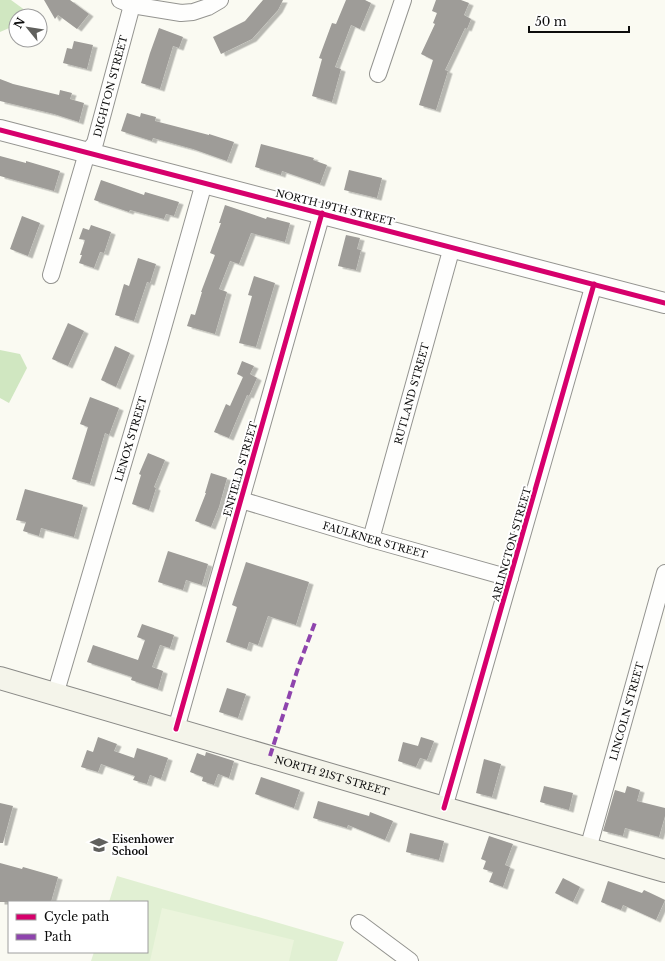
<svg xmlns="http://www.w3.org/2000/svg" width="665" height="961" viewBox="0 0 665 961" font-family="'Libre Baskerville',serif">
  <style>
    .green { fill: #e1f0d3 }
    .forest { fill: #d0e7c1 }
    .pitch { fill: #ebf4dc }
    .building { fill: #9e9c98; filter: url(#shadow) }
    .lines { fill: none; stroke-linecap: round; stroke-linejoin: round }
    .minor-casing { stroke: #949490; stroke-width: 18 }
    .tertiary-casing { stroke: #949490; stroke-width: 22 }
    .secondary-casing { stroke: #8a8a87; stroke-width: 24 }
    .minor { stroke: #fefefd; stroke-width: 16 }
    .tertiary { stroke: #fefefd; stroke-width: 20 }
    .secondary { stroke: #f4f4ea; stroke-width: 22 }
    .quiet { stroke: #8e44ad; stroke-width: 4; stroke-dasharray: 8 4; stroke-linecap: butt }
    .cycleway-casing { stroke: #fff; stroke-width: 8 }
    .cycleway { stroke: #d6006c; stroke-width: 5 }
    .labels { text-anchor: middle; stroke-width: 4; stroke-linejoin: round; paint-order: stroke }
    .street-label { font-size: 10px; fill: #0d0d0d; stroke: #fff }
    .poi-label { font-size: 10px; font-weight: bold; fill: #0d0d0d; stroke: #fff; text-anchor: start }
  </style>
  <defs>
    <filter id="shadow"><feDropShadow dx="4.5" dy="2.5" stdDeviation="0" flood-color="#0004"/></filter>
  </defs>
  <rect width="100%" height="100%" fill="#fafaf2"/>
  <!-- green -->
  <path class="green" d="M117 876 344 942 337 961H91L94 952H147V902H109Z"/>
  <!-- forest -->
  <g class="forest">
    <path d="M0 0H11L33 16H16V25L0 32Z"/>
    <path d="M0 350 20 354 27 368 9 403 0 398Z"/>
  </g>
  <!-- pitch -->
  <path class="pitch" d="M162 908 294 940 289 961H150Z"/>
  <!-- building -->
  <g class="building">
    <path d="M44 0H70L89 14 77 29 58 15 55 19Z"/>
    <path d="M263 0H283L278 10 252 39 221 54 213 37 245 21Z"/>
    <path d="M346 0H365L371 3 360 29 351 25 335 67 341 69 332 102 312 96 322 59 319 58 332 23 336 24Z"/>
    <path d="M436 0H461L469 3 464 15 471 19 467 29 465 28 445 70 448 71 436 110 419 105 433 60 421 54 435 24 433 23 437 13 432 11Z"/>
    <path d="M159 28 183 37 179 48 173 46 160 89 141 83 150 53Z"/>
    <path d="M74 41 93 45 87 69 63 63 67 48 72 49Z"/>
    <path d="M0 79 13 84 59 95 60 90 72 93 70 99 84 103 79 122 54 114 0 101Z"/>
    <path d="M127 113 140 117 141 113 156 117 155 121 209 135V134L234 142 227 161 193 149 153 138 152 141 121 131Z"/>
    <path d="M261 144 314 158 313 160 327 165 320 184 282 171 281 175 255 167Z"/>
    <path d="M0 156 26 163V161L60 171 54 191 0 176Z"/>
    <path d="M349 170 382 178 377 198 344 190Z"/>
    <path d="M101 180 144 195 145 192 179 202 174 216 166 214 164 219 130 210 129 212 94 200Z"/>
    <path d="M225 205 266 219 267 217 290 223 285 242 251 233 239 264 230 261 219 289 227 292 215 334 187 326 191 314 195 315 202 292H201L215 255 210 253 221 223H219Z"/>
    <path d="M22 216 40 223 28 256 10 249Z"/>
    <path d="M91 225 111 232 104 253 100 252 94 268 79 263 82 255H80L85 240 79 239 83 228 89 230Z"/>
    <path d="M346 235 360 238 357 249 361 250 356 270 338 266Z"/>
    <path d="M138 258 156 264 150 283 147 282 134 321 115 315 124 284 129 286Z"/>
    <path d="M254 276 275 283 256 347 239 343 252 296 248 295Z"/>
    <path d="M68 323 84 331 68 366 52 359Z"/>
    <path d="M115 346 130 353 116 387 101 380Z"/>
    <path d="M242 361 254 366 250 374 257 378 249 396 247 395 229 438 214 432 226 404 230 406 243 377 237 374Z"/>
    <path d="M90 397 119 408 109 435 105 433 90 484 72 479 88 427 80 424Z"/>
    <path d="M148 453 165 460 154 487 156 488 149 510 132 504 141 475 139 474Z"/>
    <path d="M211 473 227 478 219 507 211 527 195 521 206 493H205Z"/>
    <path d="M25 489 83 505 74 537 41 528 39 536 23 531 26 522 16 520Z"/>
    <path d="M168 551 208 564 202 585 186 580 183 590 158 582Z"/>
    <path d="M246 562 309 582 296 625 268 616 258 645 249 642 247 649 226 642 237 607 232 605Z"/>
    <path d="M142 624 174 635 170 648 160 645 152 667 163 671 158 689 131 680 132 677 87 662 93 645 138 660 145 640 137 637Z"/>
    <path d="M227 688 246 694 238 718 219 712Z"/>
    <path d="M98 737 117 744 114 751 134 758 137 748 168 758 161 779 150 775 147 784 133 780 135 776 101 764 98 772 81 767 87 750 93 752Z"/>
    <path d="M421 737 434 741 427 760 420 758 416 767 398 761 403 742 418 746Z"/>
    <path d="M206 752 234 761 229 778 218 774 214 785 202 781 203 777 190 772 197 753 205 756Z"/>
    <path d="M484 759 501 764 492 797 476 793Z"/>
    <path d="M261 777 300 790 294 808 255 794Z"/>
    <path d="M544 786 573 793 569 810 540 802Z"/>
    <path d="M627 786 640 790 637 801 665 808V816L659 837 625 828 623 836 603 831 615 790 625 793Z"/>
    <path d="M318 801 369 816 370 812 393 821 385 840 348 825 347 828 313 818Z"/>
    <path d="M0 803 13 806 3 843H0Z"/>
    <path d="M410 833 444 841 439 860 406 852Z"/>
    <path d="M489 836 513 844 505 865 510 867 503 887 489 882 493 872 483 869 486 861 481 859Z"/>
    <path d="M0 863 22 869 23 867 58 877 51 902H0Z"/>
    <path d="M563 878 580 887 573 902 555 893Z"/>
    <path d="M608 881 642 893 644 890 665 900 656 920 623 905 621 910 601 902Z"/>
  </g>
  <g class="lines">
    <!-- minor casing -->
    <g class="minor-casing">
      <g id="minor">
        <path d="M120 0 132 5 181 13 193 12 208 7 220 0"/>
        <path d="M378 74 403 0"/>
        <path id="s1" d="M51 275 87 153 95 143 132 5"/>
        <path id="s2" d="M241 500 371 539 510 578"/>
        <path id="s3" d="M371 539 452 247"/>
        <path id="s4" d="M55 695 159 342 204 183"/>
        <path d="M176 729 322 213"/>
        <path d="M444 808 594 284"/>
        <path id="s5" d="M588 849 665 573"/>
        <path d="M359 923 410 961"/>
      </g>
    </g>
    <!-- tertiary casing -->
    <g class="tertiary-casing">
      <path id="tertiary" d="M0 130 665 303"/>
    </g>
    <!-- secondary casing -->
    <g class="secondary-casing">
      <g id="secondary">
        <path id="s6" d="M0 678 444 808 665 871"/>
      </g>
    </g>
    <!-- minor -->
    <use href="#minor" class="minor"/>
    <!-- tertiary -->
    <use href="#tertiary" class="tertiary"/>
    <!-- secondary -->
    <use href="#secondary" class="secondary"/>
    <!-- quiet -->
    <path class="quiet" d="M270 756 299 665 316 620"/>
    <!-- cycleway casing -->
    <g class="cycleway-casing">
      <g id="cycleway">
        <path d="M0 130 665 303"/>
        <path d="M176 729 322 213"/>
        <path d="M444 808 594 284"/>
      </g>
    </g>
    <!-- cycleway -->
    <use href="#cycleway" class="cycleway"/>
  </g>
  <!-- icons -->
  <defs>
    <g id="school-bare" transform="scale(1.38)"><path d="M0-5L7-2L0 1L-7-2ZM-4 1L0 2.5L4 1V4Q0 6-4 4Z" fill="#60605d" stroke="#fff" stroke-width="2.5" paint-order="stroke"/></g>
  </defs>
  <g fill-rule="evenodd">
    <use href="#school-bare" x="99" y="845"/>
  </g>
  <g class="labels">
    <!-- street labels -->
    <g class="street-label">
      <text dy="4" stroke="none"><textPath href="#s1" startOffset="199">DIGHTON STREET</textPath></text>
      <text transform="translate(335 207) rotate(14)" y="4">NORTH 19TH STREET</text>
      <text dy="4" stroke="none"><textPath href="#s3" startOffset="151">RUTLAND STREET</textPath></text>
      <text dy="4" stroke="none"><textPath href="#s4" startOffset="267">LENOX STREET</textPath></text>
      <text transform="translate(240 469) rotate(-74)" y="4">ENFIELD STREET</text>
      <text dy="4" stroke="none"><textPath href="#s2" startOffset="140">FAULKNER STREET</textPath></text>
      <text transform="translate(511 544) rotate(-74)" y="4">ARLINGTON STREET</text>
      <text dy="4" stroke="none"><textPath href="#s5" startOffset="143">LINCOLN STREET</textPath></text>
      <text dy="4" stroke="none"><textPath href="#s6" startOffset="346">NORTH 21ST STREET</textPath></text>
    </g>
    <!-- poi labels -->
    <g class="poi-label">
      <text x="112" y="843">Eisenhower<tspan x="112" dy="12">School</tspan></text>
    </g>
  </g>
  <!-- legend -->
  <rect x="8" y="901" width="140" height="52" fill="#ffffff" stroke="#9e9e9e"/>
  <rect x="16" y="914" width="20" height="6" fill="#d6006c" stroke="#9e9e9e"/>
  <text x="44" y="921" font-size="12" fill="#0d0d0d">Cycle path</text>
  <rect x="16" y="934" width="20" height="6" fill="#8e44ad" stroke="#9e9e9e"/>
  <text x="44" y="941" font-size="12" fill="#0d0d0d">Path</text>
  <!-- north arrow -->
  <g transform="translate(28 28) rotate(300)"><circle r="19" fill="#ffffff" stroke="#9e9e9e"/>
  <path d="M0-3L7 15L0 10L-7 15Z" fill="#60605d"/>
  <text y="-6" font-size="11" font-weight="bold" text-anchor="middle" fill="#0d0d0d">N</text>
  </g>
  <!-- scale -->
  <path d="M529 26v6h100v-6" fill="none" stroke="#0d0d0d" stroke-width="2"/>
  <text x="535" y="26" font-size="12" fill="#0d0d0d" stroke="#ffffff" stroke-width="3" paint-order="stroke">50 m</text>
</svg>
